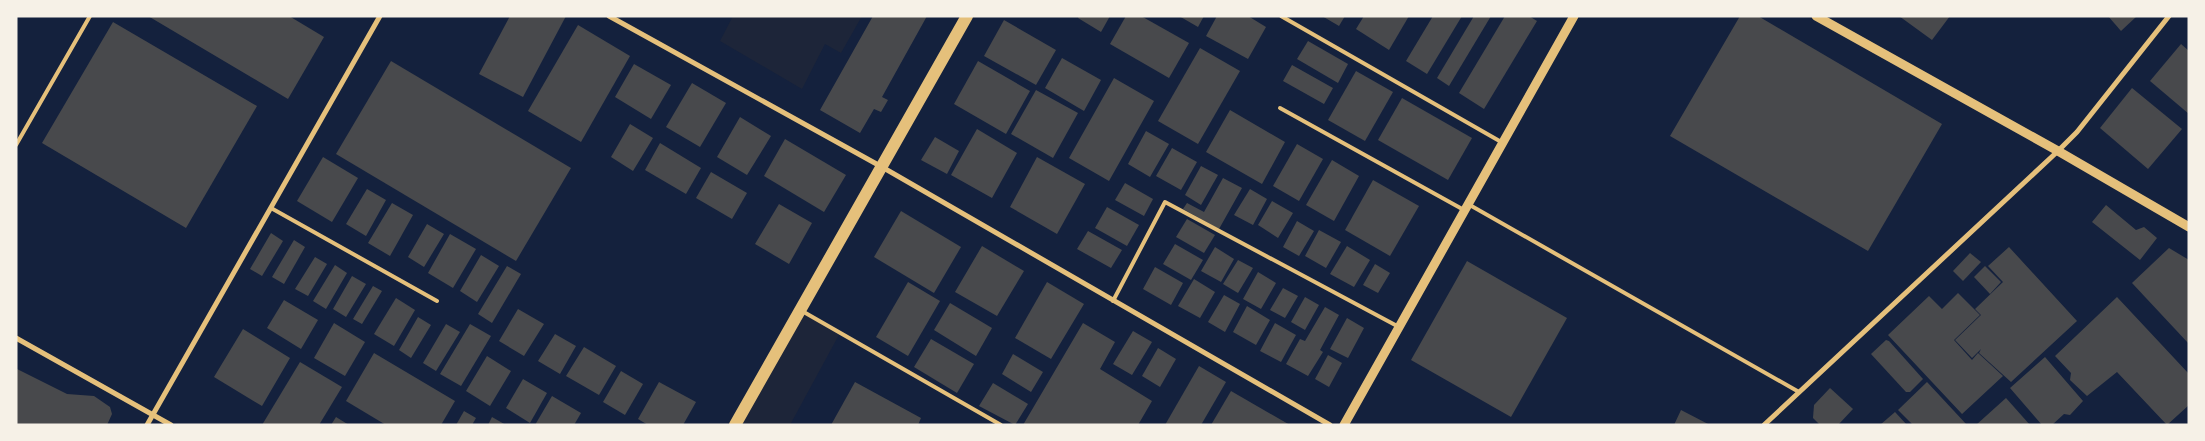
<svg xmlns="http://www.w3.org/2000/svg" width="2205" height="441" viewBox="0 0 2205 441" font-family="Georgia,serif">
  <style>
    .green { fill: #1d2539 }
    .building { fill: #48494c }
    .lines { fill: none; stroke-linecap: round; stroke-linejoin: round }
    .service { stroke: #e5c07b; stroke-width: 4 }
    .minor { stroke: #e5c07b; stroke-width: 5 }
    .tertiary { stroke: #e5c07b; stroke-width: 9 }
    .primary { stroke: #e5c07b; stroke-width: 12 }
  </style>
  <rect width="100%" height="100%" fill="#14213d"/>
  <!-- green -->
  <g class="green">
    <path d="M733 16H862L841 53 825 44 802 89 720 41Z"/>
    <path d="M800 310 840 333 790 425H735Z"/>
  </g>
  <!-- building -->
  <g class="building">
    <path d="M148 16H289L324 37 288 99Z"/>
    <path d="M510 16H566L523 97 479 74Z"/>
    <path d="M873 16H927L882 97 888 100 881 112 874 109 860 133 820 110Z"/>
    <path d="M1079 16H1110L1101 32 1078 18Z"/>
    <path d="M1126 16H1141L1189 43 1169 78 1110 44Z"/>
    <path d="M1179 16H1204L1198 27Z"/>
    <path d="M1217 16H1248L1266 27 1248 59 1206 36Z"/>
    <path d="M1322 16H1345L1339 26Z"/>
    <path d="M1364 16H1409L1389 50 1356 29Z"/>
    <path d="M1433 16H1462L1427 74 1406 61Z"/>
    <path d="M1474 16H1491L1449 86 1437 78Z"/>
    <path d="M1505 16H1529L1537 21 1484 109 1459 93Z"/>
    <path d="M1740 16H1758L1942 124 1868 251 1670 136Z"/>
    <path d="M1899 16H1950L1932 40Z"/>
    <path d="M2108 16H2137L2121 31Z"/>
    <path d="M1004 20 1056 50 1036 85 984 56Z"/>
    <path d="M113 22 257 106 186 228 42 143Z"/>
    <path d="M578 25 630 56 581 142 528 111Z"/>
    <path d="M1308 41 1348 64 1338 83 1297 59Z"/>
    <path d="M2181 44 2189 51V114L2150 81Z"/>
    <path d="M1200 48 1240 71 1198 144 1158 121Z"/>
    <path d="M1062 58 1101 80 1084 111 1045 88Z"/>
    <path d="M391 61 571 168 516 261 336 154Z"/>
    <path d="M978 61 1030 91 1006 134 954 104Z"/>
    <path d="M634 64 671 85 651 119 615 97Z"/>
    <path d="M1292 65 1333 88 1324 104 1283 81Z"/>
    <path d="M1356 71 1393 92 1365 141 1328 120Z"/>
    <path d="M1114 78 1154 101 1109 181 1069 158Z"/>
    <path d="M692 83 726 103 700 147 666 127Z"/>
    <path d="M2132 88 2182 129 2148 169 2100 128Z"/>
    <path d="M1036 90 1078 113 1053 158 1011 134Z"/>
    <path d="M1402 98 1472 138 1448 180 1378 140Z"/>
    <path d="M1230 110 1285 142 1262 184 1206 152Z"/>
    <path d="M740 117 771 136 747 175 717 157Z"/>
    <path d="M630 124 653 138 633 171 611 157Z"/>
    <path d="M977 129 1017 153 992 198 951 175Z"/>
    <path d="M1146 131 1169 144 1150 177 1128 164Z"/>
    <path d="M935 137 959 151 947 174 921 160Z"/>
    <path d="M785 139 846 175 824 212 764 176Z"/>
    <path d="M660 143 701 168 686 194 645 170Z"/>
    <path d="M1297 144 1323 159 1299 201 1273 186Z"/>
    <path d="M1172 148 1197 162 1181 190 1156 176Z"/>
    <path d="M323 157 358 178 332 222 297 201Z"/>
    <path d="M1037 157 1085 184 1057 234 1010 207Z"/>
    <path d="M1332 160 1359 176 1334 221 1306 205Z"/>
    <path d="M1201 166 1218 175 1201 205 1185 195Z"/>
    <path d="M711 172 747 193 732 219 696 198Z"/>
    <path d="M1223 178 1242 188 1219 229 1183 209 1187 203 1204 212Z"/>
    <path d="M1373 180 1419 206 1390 256 1345 230Z"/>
    <path d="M1125 183 1153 199 1144 216 1115 200Z"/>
    <path d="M367 189 386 200 366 236 346 224Z"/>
    <path d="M1250 189 1267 199 1253 225 1234 215Z"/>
    <path d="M1272 201 1293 213 1278 238 1258 225Z"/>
    <path d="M392 203 413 215 390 256 368 243Z"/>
    <path d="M779 204 812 223 789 264 755 244Z"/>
    <path d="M2106 205 2136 230 2144 227 2157 238 2140 260 2092 222Z"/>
    <path d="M1107 207 1139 225 1127 246 1095 228Z"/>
    <path d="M901 211 961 247 934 293 874 257Z"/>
    <path d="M1187 219 1215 235 1204 253 1176 237Z"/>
    <path d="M1297 221 1314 231 1299 256 1283 247Z"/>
    <path d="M427 224 444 234 424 267 408 257Z"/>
    <path d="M1319 230 1341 242 1326 268 1305 256Z"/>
    <path d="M1088 231 1122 250 1111 268 1077 249Z"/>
    <path d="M271 233 283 241 262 276 250 269Z"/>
    <path d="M450 234 476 249 453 288 428 273Z"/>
    <path d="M294 240 305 247 284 284 272 277Z"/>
    <path d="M1175 244 1203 260 1191 280 1163 264Z"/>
    <path d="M982 246 1024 271 997 316 955 292Z"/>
    <path d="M1347 246 1370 260 1354 287 1330 274Z"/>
    <path d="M1215 247 1234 259 1221 282 1201 271Z"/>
    <path d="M2009 247 2077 321 2011 382 1979 353 1981 349 1972 358 1955 340 1981 315 1975 309 2003 282 1988 266Z"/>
    <path d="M2169 248 2189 260V344L2132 283Z"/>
    <path d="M1970 253 1981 262 1963 281 1953 271Z"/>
    <path d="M481 255 499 266 477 302 460 291Z"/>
    <path d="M315 257 327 264 308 296 295 289Z"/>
    <path d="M1238 260 1253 268 1238 293 1223 284Z"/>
    <path d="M1467 261 1567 318 1511 417 1411 360Z"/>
    <path d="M1375 264 1390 273 1378 293 1363 285Z"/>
    <path d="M335 265 347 273 326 309 313 301Z"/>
    <path d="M507 266 521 274 492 323 478 314Z"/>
    <path d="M1985 266 2001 282 1990 294 1974 277Z"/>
    <path d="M1155 267 1183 283 1171 305 1143 289Z"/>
    <path d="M1258 272 1276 283 1261 309 1243 299Z"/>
    <path d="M352 276 366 284 346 317 333 309Z"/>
    <path d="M1194 279 1215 292 1200 318 1178 306Z"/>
    <path d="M908 282 940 301 908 356 876 337Z"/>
    <path d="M1047 282 1084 304 1051 359 1015 338Z"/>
    <path d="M373 286 382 291 362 324 353 319Z"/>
    <path d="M1283 288 1298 296 1285 318 1270 310Z"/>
    <path d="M1958 293 1980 315 1954 340 1972 360 1978 353 2003 376 1962 414 1888 335 1929 296 1942 309Z"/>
    <path d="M1224 295 1240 304 1225 332 1208 322Z"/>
    <path d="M1305 297 1319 305 1305 330 1291 322Z"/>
    <path d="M2117 297 2189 374V405L2167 425 2117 372 2087 396 2070 380 2071 373 2055 356Z"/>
    <path d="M396 298 415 310 394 346 374 334Z"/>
    <path d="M284 300 318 320 301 349 267 328Z"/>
    <path d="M950 303 992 328 976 356 934 330Z"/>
    <path d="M1247 306 1270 320 1256 345 1233 332Z"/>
    <path d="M1325 307 1339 315 1320 350 1323 352 1308 376 1286 364 1300 339 1305 341Z"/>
    <path d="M518 309 544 324 524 356 499 341Z"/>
    <path d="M418 317 431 325 411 358 399 350Z"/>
    <path d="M1347 318 1364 328 1348 358 1330 349Z"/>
    <path d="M334 323 365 342 345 376 314 358Z"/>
    <path d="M1083 323 1115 342 1100 369 1152 401 1138 425H1023Z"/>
    <path d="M1275 323 1296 335 1281 362 1260 351Z"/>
    <path d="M446 324 460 332 436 371 423 363Z"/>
    <path d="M470 324 491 336 461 386 440 374Z"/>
    <path d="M243 329 290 358 262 406 214 377Z"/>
    <path d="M1133 331 1152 342 1132 375 1113 364Z"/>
    <path d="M555 334 576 346 560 374 538 361Z"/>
    <path d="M931 339 974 364 957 393 914 367Z"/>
    <path d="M1886 340 1889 341 1923 379 1910 392H1906L1871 354Z"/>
    <path d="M584 347 616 366 599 395 566 376Z"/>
    <path d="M1158 348 1176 359 1160 387 1142 376Z"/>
    <path d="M374 353 455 401 441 425H386L346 401Z"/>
    <path d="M1013 354 1043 372 1031 392 1002 374Z"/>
    <path d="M1328 355 1342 363 1329 387 1315 379Z"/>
    <path d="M487 356 511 371 490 406 466 391Z"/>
    <path d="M2045 357 2083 401 2070 415 2064 414 2052 425H2042L2010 388Z"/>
    <path d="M300 362 342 387 319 425H262Z"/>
    <path d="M1199 366 1226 382 1201 425H1165Z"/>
    <path d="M17 369 67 394 94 396 110 407 112 414 107 425H16Z"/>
    <path d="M621 371 643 384 625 415 603 402Z"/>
    <path d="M523 379 547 393 530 423 506 408Z"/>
    <path d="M659 382 696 402 683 425H648L638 419Z"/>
    <path d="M855 382 921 418 918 425H831Z"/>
    <path d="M1927 382 1967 425H1913L1898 410Z"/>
    <path d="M993 383 1028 404 1015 425 979 406Z"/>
    <path d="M1830 388 1853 409 1838 425H1820L1813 418 1814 405Z"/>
    <path d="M1231 391 1290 425H1211Z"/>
    <path d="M552 396 581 413 574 425H535Z"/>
    <path d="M2006 398 2030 425H1976Z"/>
    <path d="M1681 410 1710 425H1674Z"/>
    <path d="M464 411 476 418 472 425H456Z"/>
    <path d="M1895 412 1907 425H1880Z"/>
    <path d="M336 417 349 425H331Z"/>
    <path d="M492 417 506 425H488Z"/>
  </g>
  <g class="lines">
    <!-- service -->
    <g class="service">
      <path d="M1281 16 1503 143"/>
      <path d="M1280 108 1464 210"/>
      <path d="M16 145 90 16"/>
      <path d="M1468 204 1799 392"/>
      <path d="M271 208 437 301"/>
      <path d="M1113 301 1165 202 1399 327"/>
      <path d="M802 311 1001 425"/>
    </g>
    <!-- minor -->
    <g class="minor">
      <path d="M609 16 882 167 1330 425"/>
      <path d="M16 338 171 425"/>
      <path d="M147 425 380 16"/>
      <path d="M1764 425 2058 151 2077 132 2169 16"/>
    </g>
    <!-- tertiary -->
    <g class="tertiary">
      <path d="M1816 16 2058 151 2189 227"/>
      <path d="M1344 425 1574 16"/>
    </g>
    <!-- primary -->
    <path class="primary" d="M735 425 967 16"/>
  </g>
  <!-- border -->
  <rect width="2205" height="441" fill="none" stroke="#f6f1e7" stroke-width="35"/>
</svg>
